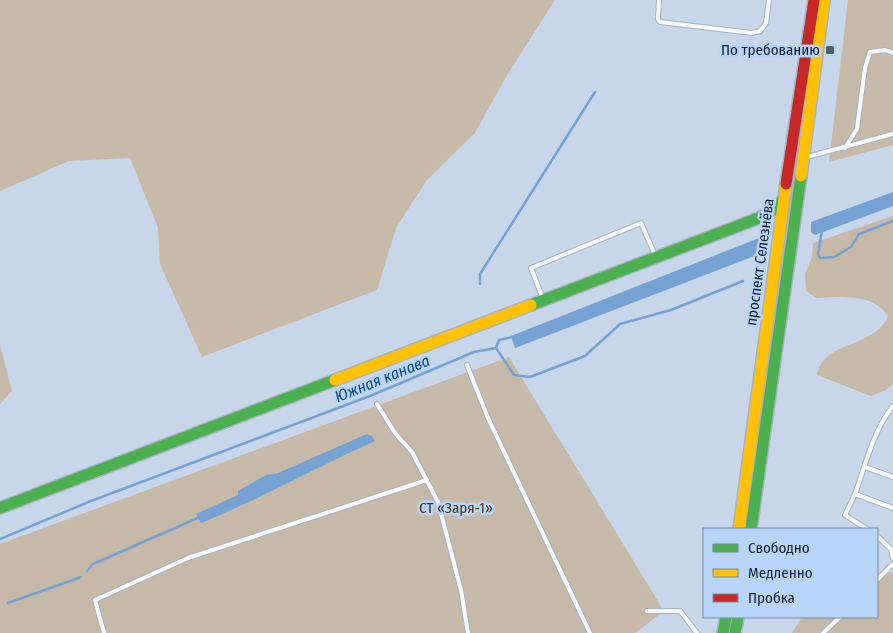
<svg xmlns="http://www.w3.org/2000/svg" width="893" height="633" viewBox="0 0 893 633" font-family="'Fira Sans Condensed',sans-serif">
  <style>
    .green { fill: #c7b9a8 }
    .water { fill: #75a2d3 }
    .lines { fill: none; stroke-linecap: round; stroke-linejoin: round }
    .stream { stroke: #75a2d3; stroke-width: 2.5 }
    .lane-casing { stroke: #a7b3c2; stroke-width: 6 }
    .fast-casing { stroke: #a7b3c2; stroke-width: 14 }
    .slow-casing { stroke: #a7b3c2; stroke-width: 14 }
    .jam-casing { stroke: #a7b3c2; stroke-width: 14 }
    .lane { stroke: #f7f9fc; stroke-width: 4 }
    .fast { stroke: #4caf50; stroke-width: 11 }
    .slow { stroke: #ffc107; stroke-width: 11 }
    .jam { stroke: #c62828; stroke-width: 11 }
    .poi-dot { fill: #515e6c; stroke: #b8d5f8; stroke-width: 2 }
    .labels { text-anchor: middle; stroke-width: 5; stroke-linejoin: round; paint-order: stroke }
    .poi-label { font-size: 15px; fill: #121d29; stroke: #b8d5f8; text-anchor: end }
    .street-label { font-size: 15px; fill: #121d29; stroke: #b8d5f8 }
    .park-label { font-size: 15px; fill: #483111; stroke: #b8d5f8 }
    .water-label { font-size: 16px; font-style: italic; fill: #064681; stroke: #b8d5f8 }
  </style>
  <rect width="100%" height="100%" fill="#c7d6e9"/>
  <!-- green -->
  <g class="green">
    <path d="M0 0H555L507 75 475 133 427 180 396 228 377 290 202 357 160 264 158 228 130 158 69 161 0 191Z"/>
    <path d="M848 0H893V145L829 162Z"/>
    <path d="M893 216V384L886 390 871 396 817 375C823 340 876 348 888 316 873 293 840 297 816 298L806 291 805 274 812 257 813 243Z"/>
    <path d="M0 345 12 391 0 404Z"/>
    <path d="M509 357 664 611 635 633H0V544Z"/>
    <path d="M893 572V633H792L802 617H877V577Z"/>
  </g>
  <!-- water -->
  <g class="water">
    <path d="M893 192V206L815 235 811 232V222Z"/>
    <path d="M759 238 768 243 765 252 515 348 511 336Z"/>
    <path d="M367 434 372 436 375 441C317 467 260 499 201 523L196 514 238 495V491L266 475 278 473Z"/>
  </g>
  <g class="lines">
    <!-- stream -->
    <g class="stream">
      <path d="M822 230 818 254 820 258 834 257 851 247 859 234 893 221"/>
      <path d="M480 284V274L595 92"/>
      <path d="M496 348 514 375 530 377 585 356 620 324 671 310 743 281"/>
      <path d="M0 539 91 501 370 396 474 352 496 348 499 340 512 337"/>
      <path d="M87 571 93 564 200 517"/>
      <path d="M8 603 81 577"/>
    </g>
    <!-- lane casing -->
    <g class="lane-casing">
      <g id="lane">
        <path d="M659 0 658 19 660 22 752 33 760 31 766 23 769 0"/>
        <path d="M845 148 857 129 865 68 870 52 885 50 893 53"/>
        <path d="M807 157 893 134"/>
        <path d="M543 299 531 268 641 223 655 255"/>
        <path d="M467 365 488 418 590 633"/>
        <path d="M377 404 395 433 412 452 438 502 461 590 468 633"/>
        <path d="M893 406C873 431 866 464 855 494L893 508"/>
        <path d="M865 467 893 477"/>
        <path d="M855 494 845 515 867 529"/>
        <path d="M877 536 891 549 893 558"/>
        <path d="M877 580 893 564"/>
        <path d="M647 611H680L697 633"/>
        <path d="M104 633 95 600 188 558 427 480"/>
        <path d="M823 633 840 617"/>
      </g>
    </g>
    <!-- fast casing -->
    <g class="fast-casing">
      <g id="fast">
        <path d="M531 305 759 218 778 207 784 198"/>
        <path d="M0 508 335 380"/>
        <path d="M751 529 801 176"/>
        <path d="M723 633 726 617"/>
        <path d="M735 633 738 617"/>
      </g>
    </g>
    <!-- slow casing -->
    <g class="slow-casing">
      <g id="slow">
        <path d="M801 176 824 0"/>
        <path d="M335 380 531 305"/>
        <path d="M739 529 786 184"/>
      </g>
    </g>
    <!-- jam casing -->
    <g class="jam-casing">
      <path id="jam" d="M786 184 814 0"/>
    </g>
    <!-- lane -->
    <use href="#lane" class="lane"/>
    <!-- fast -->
    <use href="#fast" class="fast"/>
    <!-- slow -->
    <use href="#slow" class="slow"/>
    <!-- jam -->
    <use href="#jam" class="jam"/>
  </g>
  <!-- markers -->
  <rect class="poi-dot" x="825" y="45" width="10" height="10" rx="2.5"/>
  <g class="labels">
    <!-- poi labels -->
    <g class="poi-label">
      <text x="820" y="55">По требованию</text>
    </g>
    <!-- street labels -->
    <g class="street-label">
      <text transform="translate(760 262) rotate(-82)" y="5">проспект Селезнёва</text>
    </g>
    <!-- park labels -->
    <g class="park-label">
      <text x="456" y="513">СТ «Заря-1»</text>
    </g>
    <!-- water labels -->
    <g class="water-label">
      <text transform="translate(382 378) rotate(-22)" y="6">Южная канава</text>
    </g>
  </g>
  <!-- legend -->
  <rect x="703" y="528" width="175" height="90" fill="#b8d5f8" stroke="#768ba5"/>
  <rect x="713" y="544" width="25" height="8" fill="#4caf50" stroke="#768ba5"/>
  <text x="748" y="553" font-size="15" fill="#121d29">Свободно</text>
  <rect x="713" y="569" width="25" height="8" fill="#ffc107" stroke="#768ba5"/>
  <text x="748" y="578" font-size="15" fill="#121d29">Медленно</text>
  <rect x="713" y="594" width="25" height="8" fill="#c62828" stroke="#768ba5"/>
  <text x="748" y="603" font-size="15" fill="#121d29">Пробка</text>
</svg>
